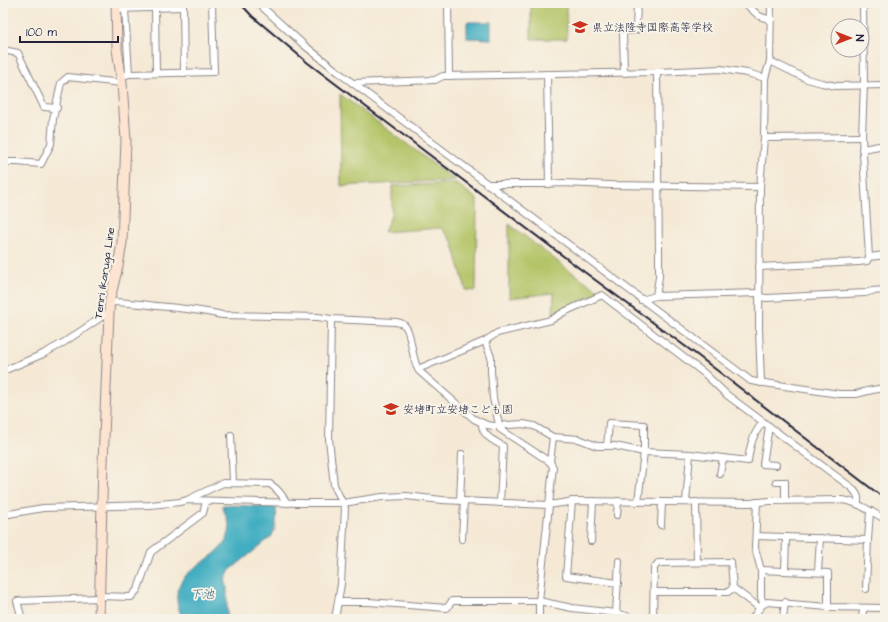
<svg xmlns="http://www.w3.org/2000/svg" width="888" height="622" viewBox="0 0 888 622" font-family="'Architects Daughter','Klee One',sans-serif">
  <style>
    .green { fill: #b4c467; stroke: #6b7351 }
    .water { fill: #42aec1; stroke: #32687e }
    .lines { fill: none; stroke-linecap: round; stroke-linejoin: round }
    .street-casing { stroke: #8c8688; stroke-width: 8 }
    .secondary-casing { stroke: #8c8688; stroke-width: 11 }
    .street { stroke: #fff; stroke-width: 6 }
    .secondary { stroke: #fde4d1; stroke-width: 9 }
    .rail { stroke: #22223b; stroke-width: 2 }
    .labels { text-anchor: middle; stroke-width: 4; stroke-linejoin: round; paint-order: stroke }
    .poi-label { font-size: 11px; fill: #22223b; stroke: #f7f3e8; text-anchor: start }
    .street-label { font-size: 11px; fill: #22223b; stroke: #f7f3e8 }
    .water-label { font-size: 12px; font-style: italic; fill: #2f5a71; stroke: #f7f3e8 }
  </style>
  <rect width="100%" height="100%" fill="#f7f3e8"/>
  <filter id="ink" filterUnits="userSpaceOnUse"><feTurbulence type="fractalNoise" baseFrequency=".025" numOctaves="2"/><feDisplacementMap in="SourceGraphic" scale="8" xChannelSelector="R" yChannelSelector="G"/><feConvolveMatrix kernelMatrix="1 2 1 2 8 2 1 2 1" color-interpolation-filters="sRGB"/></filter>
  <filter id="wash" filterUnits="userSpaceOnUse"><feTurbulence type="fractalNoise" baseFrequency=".012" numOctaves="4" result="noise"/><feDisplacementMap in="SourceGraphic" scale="16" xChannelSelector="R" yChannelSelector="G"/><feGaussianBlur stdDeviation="0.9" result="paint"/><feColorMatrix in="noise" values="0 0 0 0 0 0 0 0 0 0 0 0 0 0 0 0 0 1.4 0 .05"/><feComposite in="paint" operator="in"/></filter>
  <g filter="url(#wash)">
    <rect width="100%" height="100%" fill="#f5e9d5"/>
    <!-- green -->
    <g class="green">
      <path d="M531 3H566L567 39H531Z"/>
      <path d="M340 94 455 180 341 186Z"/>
      <path d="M456 183 477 199 476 291 466 290 452 241 441 228 384 232 392 213V186Z"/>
      <path d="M509 224 566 268 601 292 553 313 554 293 509 298Z"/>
    </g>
    <!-- water -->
    <g class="water">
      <path d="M467 22H491V39L467 38Z"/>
      <path d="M223 505 276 507C277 518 277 527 271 537L229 571 225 579 227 587V619H182C180 611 176 603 177 595 179 564 222 562 229 533 232 522 223 515 223 505Z"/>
    </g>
  </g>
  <g filter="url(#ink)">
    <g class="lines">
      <!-- street casing -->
      <g class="street-casing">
        <g id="street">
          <path d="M258 3 304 45 342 75 751 381 839 394H856L872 390 885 388"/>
          <path d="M448 3 449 76"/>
          <path d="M745 3 759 16 771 20"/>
          <path d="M863 3 864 84 862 137 869 257"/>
          <path d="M183 7 184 73"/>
          <path d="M155 8 156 73"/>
          <path d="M116 9 183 7V3"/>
          <path d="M125 9 129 74"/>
          <path d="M3 50 18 53 44 107 57 108"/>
          <path d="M770 61 807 79 822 83 836 86 885 85"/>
          <path d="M624 73 623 34 625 31 636 30 637 3"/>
          <path d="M547 74 549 184"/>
          <path d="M121 77 129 74 214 72 212 3"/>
          <path d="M353 83 435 80 443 76 657 72 721 69 747 73 765 78"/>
          <path d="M764 138 862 137"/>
          <path d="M862 149 885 145"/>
          <path d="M3 162H17L41 164 51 144 53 119 61 83 68 77 122 83"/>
          <path d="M486 184H542L563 183 610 185 760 187"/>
          <path d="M759 267 859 262 867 261 869 257 885 255"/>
          <path d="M656 296 659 277V254L657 72"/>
          <path d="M759 297 767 298 865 293 872 291 885 290"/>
          <path d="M641 300 656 296 759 293"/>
          <path d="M110 302C126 302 141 304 157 306 179 308 201 310 222 315L318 317 331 319 396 322C400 323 403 323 405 326 412 333 411 359 419 371L474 419 487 425 494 426 523 424 534 426 553 437 579 439 597 446H615L644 452 690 454 748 461C750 445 753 434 763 422"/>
          <path d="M331 319 329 439 334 485 345 508 341 584 335 619"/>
          <path d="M485 341 491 357V371L493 398 500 429 550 462 553 467 539 601V619"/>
          <path d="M418 369 485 341 497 333 551 320 564 312 602 295 704 373 727 395 852 488C857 494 860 497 857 504"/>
          <path d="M3 371 43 354 63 343 109 312"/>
          <path d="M761 383 759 329 760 187 764 138 765 78 770 61 771 3"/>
          <path d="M482 423C481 435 494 441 503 446L500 503"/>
          <path d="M769 426 763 464 776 465"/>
          <path d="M231 435 233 483"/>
          <path d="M607 446 609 423 644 425V452L638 502"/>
          <path d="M550 462 553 437"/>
          <path d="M720 474 723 458"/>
          <path d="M776 482H785V500"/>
          <path d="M189 499 223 483 270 484C278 489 282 495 287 503"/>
          <path d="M460 501 462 454"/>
          <path d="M572 501 566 576 618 583"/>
          <path d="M686 502 690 454"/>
          <path d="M696 502 697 562"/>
          <path d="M757 502 755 548 761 570V597L763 603"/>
          <path d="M3 515 43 508 150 505 180 502 188 500 300 503H343L382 497 406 496 442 500 548 505 576 501 750 503 770 501 841 500C857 501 871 512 885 519"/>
          <path d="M617 515 618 501"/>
          <path d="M661 525 662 502"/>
          <path d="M756 536 868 540"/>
          <path d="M462 539 464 501"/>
          <path d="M591 541 593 501"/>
          <path d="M761 570 828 573V607"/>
          <path d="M785 571 786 537"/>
          <path d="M818 572 820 538"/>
          <path d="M733 588 760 608"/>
          <path d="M866 589 868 540 870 511"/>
          <path d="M99 596 131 597 138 589 151 552 203 513 206 501"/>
          <path d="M339 602H369L447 608 452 601H539L572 608 616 613 637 619"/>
          <path d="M616 613 619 561"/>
          <path d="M783 618 785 602"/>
          <path d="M22 619 17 601 99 598"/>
          <path d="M653 619 654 568 658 563 731 562 733 588 728 592H654"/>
          <path d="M752 619 761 606 767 602 828 607 885 608"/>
          <path d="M861 619 864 608"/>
        </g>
      </g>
      <!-- secondary casing -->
      <g class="secondary-casing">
        <path id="secondary" d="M99 619 103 463 109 312 110 299 118 266 122 243 126 140 122 83 117 49 116 3"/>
      </g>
      <!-- street -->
      <use href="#street" class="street"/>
      <!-- secondary -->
      <use href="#secondary" class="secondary"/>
      <!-- rail -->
      <path class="rail" d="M240 3 252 16 308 63 579 268 697 355 885 499"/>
    </g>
  </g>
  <!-- icons -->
  <defs>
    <g id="school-bare" transform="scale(1.2)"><path d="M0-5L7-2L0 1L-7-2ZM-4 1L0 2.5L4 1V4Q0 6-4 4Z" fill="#c8321e" stroke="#f7f3e8" stroke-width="2.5" paint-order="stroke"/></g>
  </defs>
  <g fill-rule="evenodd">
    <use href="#school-bare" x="580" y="27"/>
    <use href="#school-bare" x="391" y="409"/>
  </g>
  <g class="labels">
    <!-- poi labels -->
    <g class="poi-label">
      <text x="592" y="31">県立法隆寺国際高等学校</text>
      <text x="403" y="413">安堵町立安堵こども園</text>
    </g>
    <!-- street labels -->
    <g class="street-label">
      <text transform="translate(104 273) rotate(-82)" y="4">Tenri Ikaruga Line</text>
    </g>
    <!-- water labels -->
    <g class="water-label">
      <text x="202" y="598">下池</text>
    </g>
  </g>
  <!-- margin -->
  <rect width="888" height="622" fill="none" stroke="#f7f3e8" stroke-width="16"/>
  <!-- north arrow -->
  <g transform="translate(850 38) rotate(90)"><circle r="19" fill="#f7f3e8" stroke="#a29fa3"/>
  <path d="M0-3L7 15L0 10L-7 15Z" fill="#c8321e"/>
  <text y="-6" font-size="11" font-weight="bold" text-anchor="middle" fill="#22223b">N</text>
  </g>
  <!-- scale -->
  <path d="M20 36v6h98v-6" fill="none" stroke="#22223b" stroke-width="2"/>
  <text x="26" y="36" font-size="12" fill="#22223b" stroke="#f7f3e8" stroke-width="3" paint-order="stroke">100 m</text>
</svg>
